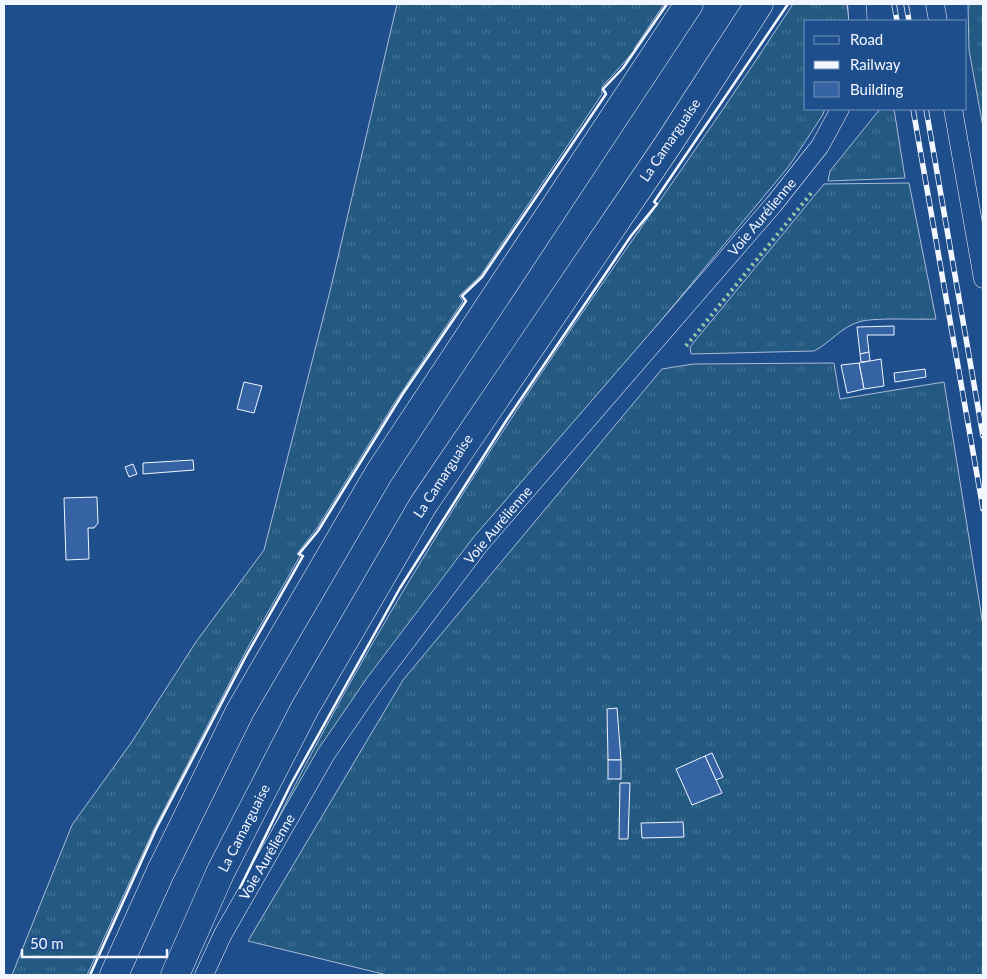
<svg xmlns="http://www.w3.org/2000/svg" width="987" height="979" viewBox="0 0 987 979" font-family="Lato,sans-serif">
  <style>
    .grass { fill: url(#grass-tufts); stroke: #a8bbd7 }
    .building { fill: #3563a3; stroke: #f2f6ff }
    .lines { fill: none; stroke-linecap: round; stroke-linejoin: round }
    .street-casing { stroke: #f2f6ff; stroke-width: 19 }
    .highway-casing { stroke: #f2f6ff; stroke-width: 29 }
    .street { stroke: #1f4e8c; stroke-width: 18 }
    .highway { stroke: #1f4e8c; stroke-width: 28 }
    .rail-casing { stroke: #f2f6ff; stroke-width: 5.5 }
    .rail { stroke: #1f4e8c; stroke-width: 4; stroke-dasharray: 11; stroke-linecap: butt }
    .hedge { stroke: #97c8a6; stroke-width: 4; stroke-dasharray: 2.5 4; stroke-linecap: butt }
    .wall { stroke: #f2f6ff; stroke-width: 2.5 }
    .labels { text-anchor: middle; stroke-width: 4; stroke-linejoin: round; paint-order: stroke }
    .street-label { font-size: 14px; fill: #f2f6ff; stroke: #1f4e8c }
  </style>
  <defs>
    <pattern id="grass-tufts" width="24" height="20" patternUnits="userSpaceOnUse" patternTransform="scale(1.25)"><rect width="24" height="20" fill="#245a82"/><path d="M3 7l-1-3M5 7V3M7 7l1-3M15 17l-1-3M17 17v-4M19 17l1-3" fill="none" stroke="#447295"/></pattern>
  </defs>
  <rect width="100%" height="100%" fill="#1f4e8c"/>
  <!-- grass -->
  <g class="grass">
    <path d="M397 4H664L634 49 635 50 602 87V94L481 275 459 296 463 301 395 402 317 528 297 554 300 556 247 649 154 829 87 975H12L72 825 131 743 196 642 264 550 331 287Z"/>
    <path d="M793 4H847L849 21H806V109H825L822 116 789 166 472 549 238 901C311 744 398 594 492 448 589 297 696 154 793 4Z"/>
    <path d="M968 4H983V127L969 50Z"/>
    <path d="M880 109H894L905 178 828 181 830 171Z"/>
    <path d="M909 183 936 319C918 320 873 317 859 322 841 327 830 343 814 351L691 354 690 347 824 184Z"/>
    <path d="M834 363 840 399 944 382 983 625V975H387L248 941 403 680 662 369 693 364Z"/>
  </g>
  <!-- building -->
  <g class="building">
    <path d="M894 326V335H867L869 352 860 354 857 327Z"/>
    <path d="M869 352 870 361 861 362 860 354Z"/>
    <path d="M881 359 884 386 864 389 859 363Z"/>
    <path d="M859 363 864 389 847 393 841 365Z"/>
    <path d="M925 369 926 377 895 382 894 373Z"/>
    <path d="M244 382 262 386 254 413 237 409Z"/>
    <path d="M193 460 194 470 143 474V463Z"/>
    <path d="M133 464 137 474 129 477 125 467Z"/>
    <path d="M97 497 98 523 94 528H88L89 559 66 560 64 498Z"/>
    <path d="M617 708 621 760H608L607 709Z"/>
    <path d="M712 753 723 777 716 780 705 756Z"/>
    <path d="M705 756 722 793 692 805 676 769Z"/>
    <rect x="608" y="760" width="13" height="19"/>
    <path d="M620 783H630L628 839H619Z"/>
    <path d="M683 822 684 837 642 838 641 823Z"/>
  </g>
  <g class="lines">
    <!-- street casing -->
    <g class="street-casing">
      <g id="street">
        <path d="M857 4 858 21"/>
        <path d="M935 4 938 21"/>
        <path d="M953 109 983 279"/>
        <path d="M204 975 223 934 326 754 374 684 480 544 774 204 820 146 840 109"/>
      </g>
    </g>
    <!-- highway casing -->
    <g class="highway-casing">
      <g id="highway">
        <path d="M114 975 160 873 240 711 379 473 689 4"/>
        <path d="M175 975 221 871 305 708 423 505 667 146 759 4"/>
      </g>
    </g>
    <!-- street -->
    <use href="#street" class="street"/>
    <!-- highway -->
    <use href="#highway" class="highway"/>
    <!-- rail casing -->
    <g class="rail-casing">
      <g id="rail">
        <path d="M894 4 897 21"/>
        <path d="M906 4 909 21"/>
        <path d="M913 109 983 509"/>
        <path d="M926 109 983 436"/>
      </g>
    </g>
    <!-- rail -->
    <use href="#rail" class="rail"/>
    <!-- hedge -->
    <path class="hedge" d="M686 346 813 191"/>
    <!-- wall -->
    <g class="wall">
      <path d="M240 888 291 784 400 588 506 421 631 236 657 204 654 202 788 4"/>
      <path d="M90 975 156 829 246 656 303 556 299 554 318 531 402 395 466 301 462 296 482 277 606 94 603 89 623 68 667 4"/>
    </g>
  </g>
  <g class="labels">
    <!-- street labels -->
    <g class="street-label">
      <text transform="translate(670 140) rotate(-56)" y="5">La Camarguaise</text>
      <text transform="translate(762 217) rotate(-50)" y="5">Voie Aurélienne</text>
      <text transform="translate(443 476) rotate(-57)" y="5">La Camarguaise</text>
      <text transform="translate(498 525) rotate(-50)" y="5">Voie Aurélienne</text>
      <text transform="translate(244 828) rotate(-63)" y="5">La Camarguaise</text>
      <text transform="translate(267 857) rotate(-60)" y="5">Voie Aurélienne</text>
    </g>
  </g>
  <!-- border -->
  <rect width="987" height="979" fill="none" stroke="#f2f6ff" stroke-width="10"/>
  <!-- legend -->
  <rect x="804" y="20" width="162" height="90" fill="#1f4e8c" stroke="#7391ba"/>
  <rect x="814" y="36" width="25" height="8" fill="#1f4e8c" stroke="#7391ba"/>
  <text x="850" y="45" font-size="15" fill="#f2f6ff">Road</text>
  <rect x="814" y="61" width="25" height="8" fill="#f2f6ff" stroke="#7391ba"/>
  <text x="850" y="70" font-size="15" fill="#f2f6ff">Railway</text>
  <rect x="814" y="82" width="25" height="15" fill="#3563a3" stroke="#7391ba"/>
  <text x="850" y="95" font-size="15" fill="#f2f6ff">Building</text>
  <!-- scale -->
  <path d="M22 949v8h145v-8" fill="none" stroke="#f2f6ff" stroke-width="2.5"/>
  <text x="30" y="949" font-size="15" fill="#f2f6ff" stroke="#1f4e8c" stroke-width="4" paint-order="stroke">50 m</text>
</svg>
